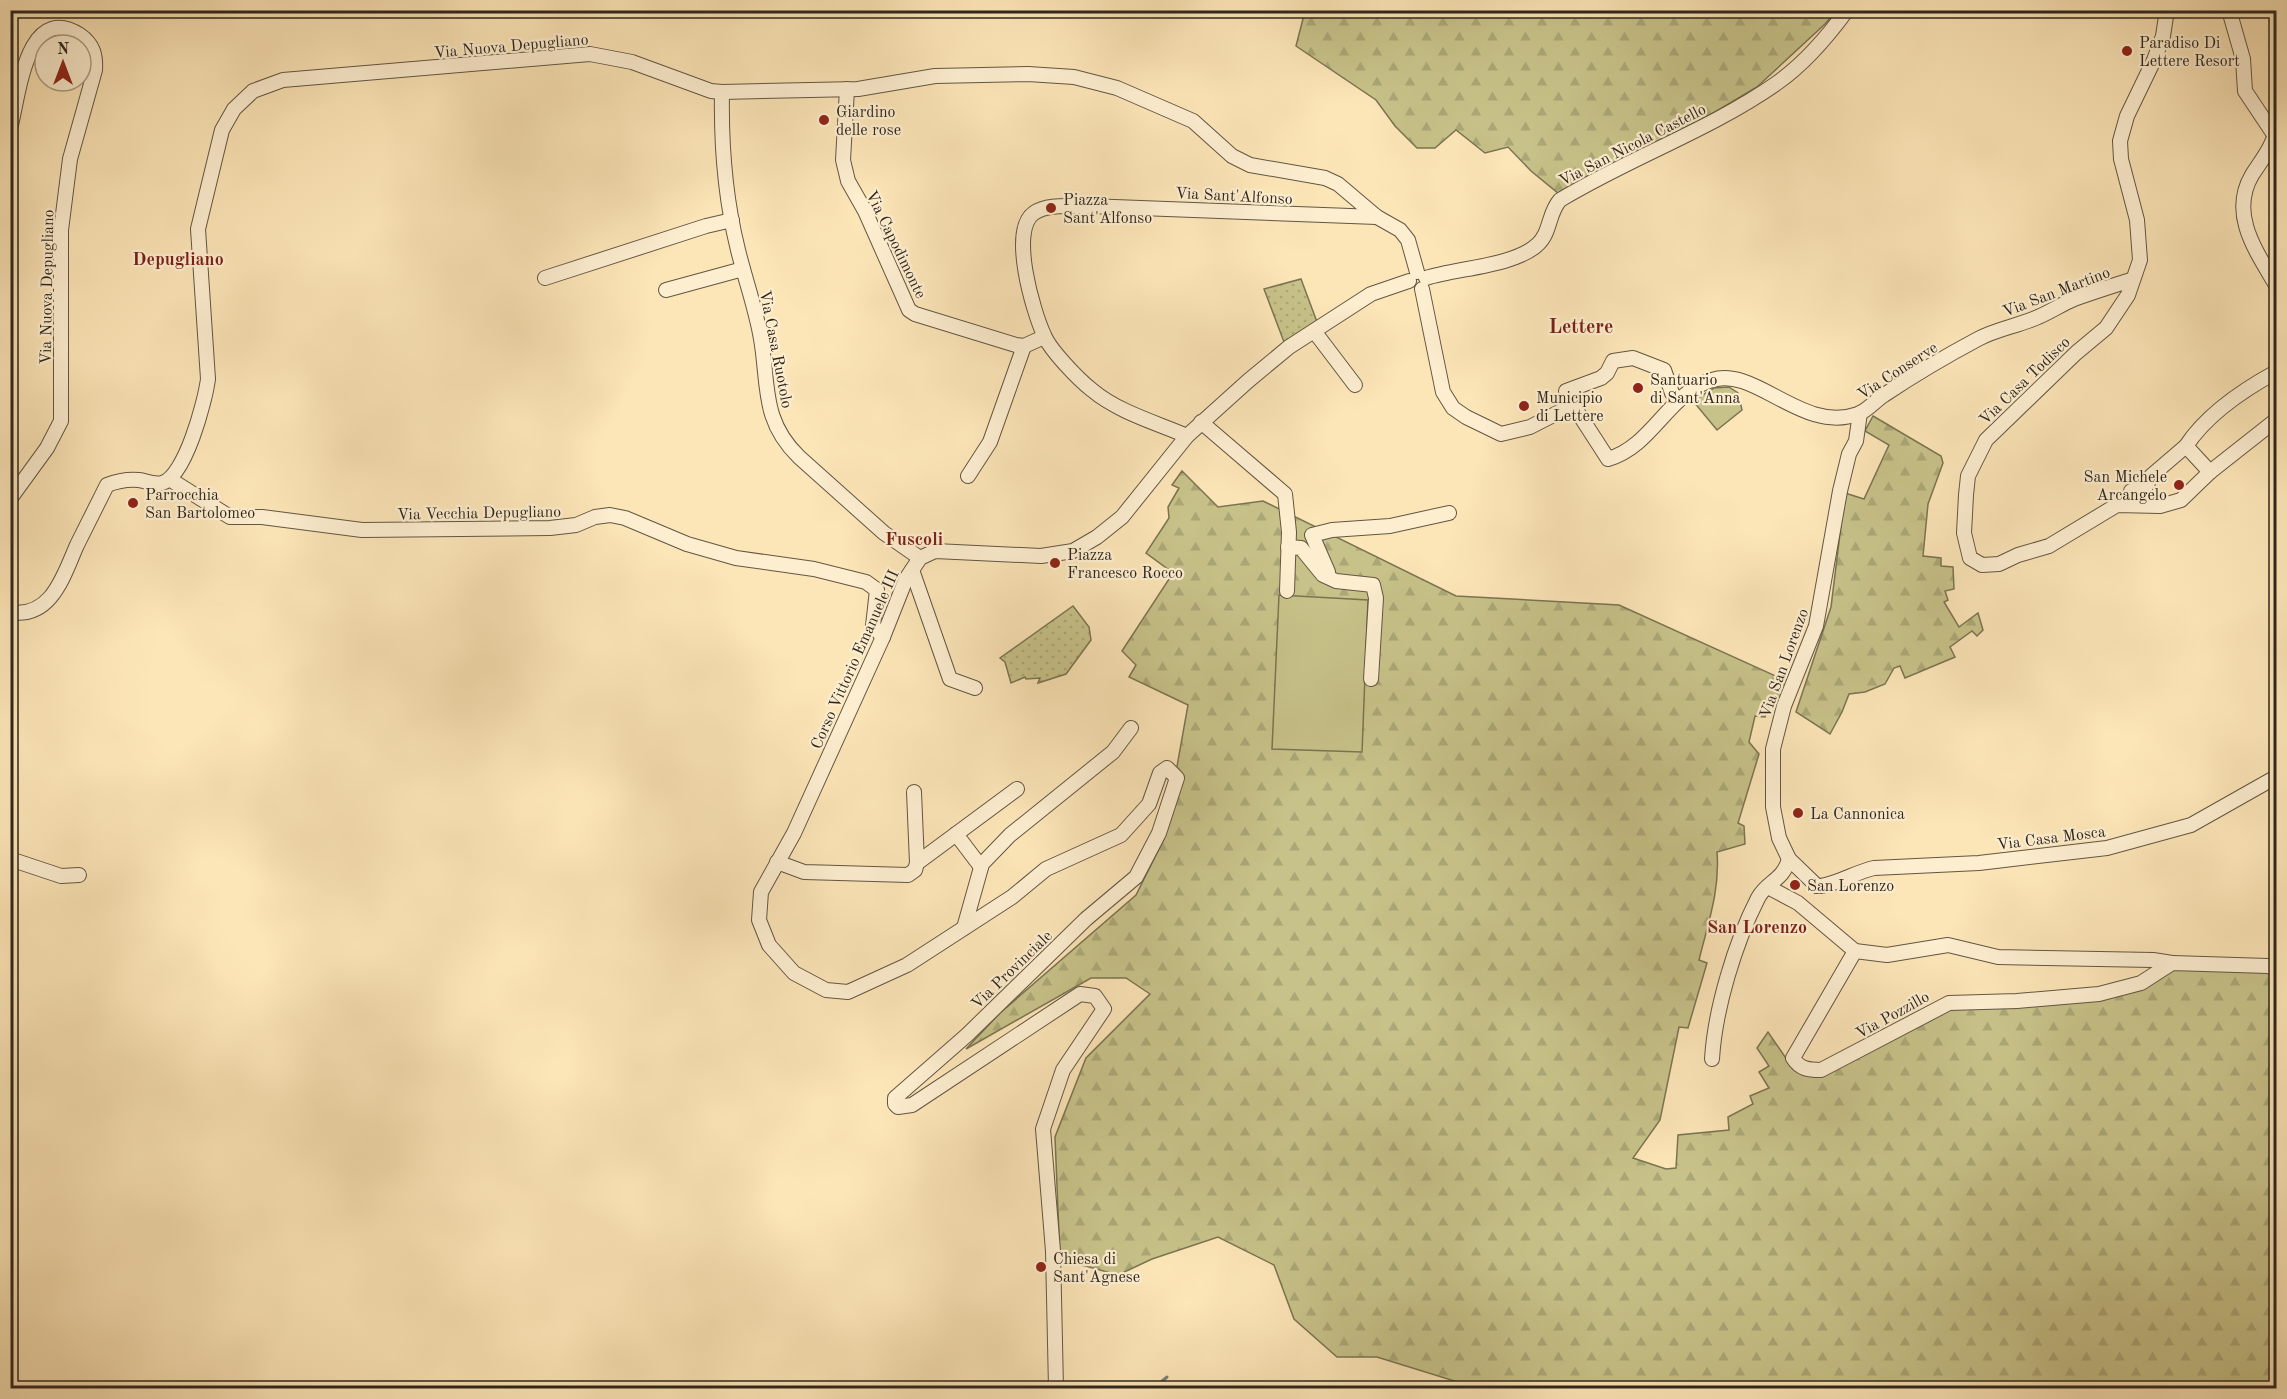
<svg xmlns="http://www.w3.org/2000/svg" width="2287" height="1399" viewBox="0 0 2287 1399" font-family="'Old Standard TT',serif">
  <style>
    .grass { fill: url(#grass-dots); stroke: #7a7452; stroke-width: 1.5 }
    .forest { fill: url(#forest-firs); stroke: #7a7452; stroke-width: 1.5 }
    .park { fill: #c7c289; stroke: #7a7452; stroke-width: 1.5 }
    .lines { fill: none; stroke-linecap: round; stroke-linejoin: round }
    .stream { stroke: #728274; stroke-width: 3 }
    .minor-casing { stroke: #625643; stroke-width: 16 }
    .minor { stroke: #fdeed0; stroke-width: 14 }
    .poi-dot { fill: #8f2418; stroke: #fdeed0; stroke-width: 2 }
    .labels { text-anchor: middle; stroke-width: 4.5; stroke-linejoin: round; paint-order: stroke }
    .poi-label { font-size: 16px; fill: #2e261c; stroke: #fdeed0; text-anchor: start }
    .street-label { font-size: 16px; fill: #2e261c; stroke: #fdeed0 }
    .neighbourhood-label { font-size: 18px; font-weight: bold; fill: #7a1f14; stroke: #fdeed0 }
    .quarter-label { font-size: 20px; font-weight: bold; fill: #7a1f14; stroke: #fdeed0 }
  </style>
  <defs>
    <pattern id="grass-dots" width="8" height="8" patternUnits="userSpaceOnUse" patternTransform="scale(1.5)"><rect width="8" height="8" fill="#c7c289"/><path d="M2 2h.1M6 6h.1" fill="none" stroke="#aba776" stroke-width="1.8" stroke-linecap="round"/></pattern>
    <pattern id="forest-firs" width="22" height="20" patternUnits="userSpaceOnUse" patternTransform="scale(1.5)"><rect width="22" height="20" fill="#c7c289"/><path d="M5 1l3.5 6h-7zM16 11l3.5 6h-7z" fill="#aba776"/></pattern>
  </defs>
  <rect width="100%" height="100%" fill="#fce5b7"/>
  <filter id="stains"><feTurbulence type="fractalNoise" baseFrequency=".00333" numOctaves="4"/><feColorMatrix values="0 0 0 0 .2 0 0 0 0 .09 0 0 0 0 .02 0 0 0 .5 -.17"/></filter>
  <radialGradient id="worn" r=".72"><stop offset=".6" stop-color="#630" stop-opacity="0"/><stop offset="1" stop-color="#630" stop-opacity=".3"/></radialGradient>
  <!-- grass -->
  <g class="grass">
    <path d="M1301 279 1317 322 1284 342 1264 289Z"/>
    <path d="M1073 606 1089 627 1091 640 1066 674 1038 683 1040 678 1026 679 1025 677 1011 683 1005 662 1000 658Z"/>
  </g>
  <!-- forest -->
  <g class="forest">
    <path d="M1305 11H1836L1825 24 1757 87 1710 115 1558 193 1531 171 1508 147 1485 153 1456 130 1435 148H1417L1395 126 1376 100 1296 46Z"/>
    <path d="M1873 416 1941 456 1943 463 1928 504 1923 556 1941 558V566L1953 567 1954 589 1945 591 1948 600 1944 602 1959 627 1978 613 1983 630 1977 636 1972 631 1950 647 1955 657 1905 678 1900 666 1894 668 1885 684 1865 692 1849 694 1842 712 1830 734 1796 712 1831 607 1845 493 1864 499 1889 445 1865 431Z"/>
    <path d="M1182 471 1218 507 1263 501 1456 596 1619 605 1791 683 1779 701 1771 699 1765 717 1755 716 1749 742 1759 754 1738 823 1744 826 1745 844 1717 852C1720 891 1708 923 1699 960L1707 963 1688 1028 1679 1027 1660 1120 1633 1158 1666 1169 1676 1168 1678 1135 1729 1130 1728 1117 1753 1104 1750 1096 1769 1088 1759 1072 1769 1066 1757 1048 1768 1032 1794 1070 1807 1075 1955 1005 2080 999 2174 968 2276 973V1388H1477L1377 1357H1337L1294 1319 1274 1265 1218 1237 1152 1259 1118 1275 1060 1259 1055 1137 1086 1058 1150 994 1126 978H1091L966 1049 1000 1013 1136 895 1164 839 1188 705 1129 677 1136 665 1122 651 1173 573 1146 553 1169 518 1168 507 1179 488 1172 485Z"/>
  </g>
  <!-- park -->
  <g class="park">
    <path d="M1729 387 1738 393 1742 410 1717 430 1693 401 1714 388Z"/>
    <path d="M1279 595 1368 600 1362 752 1272 749Z"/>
  </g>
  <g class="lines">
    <!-- stream -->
    <path class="stream" d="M1154 1388 1167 1377"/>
    <!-- minor casing -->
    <g class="minor-casing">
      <g id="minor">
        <path d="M2167 10 2163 36 2154 60 2127 116 2120 141 2121 159 2137 220 2140 260 2128 295 2106 328 2076 353 1986 440 1968 476 1966 495 1964 533 1970 558 1982 565 1999 564 2018 555 2049 546 2117 505 2160 506 2181 500 2210 472 2276 420"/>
        <path d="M2229 10 2243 59 2245 91 2275 136"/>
        <path d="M847 89 843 160 848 181 865 211 909 310 915 314 1016 345 1024 346 1044 337"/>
        <path d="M722 92C721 145 725 198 738 250 745 279 756 309 761 339 769 385 761 420 799 457L884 533 920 558"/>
        <path d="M10 129C19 96 26 1 80 35 93 44 96 55 95 70L70 159 61 230V421L47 448 10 499"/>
        <path d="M2276 130C2273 146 2261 161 2252 175 2229 214 2256 251 2276 285"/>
        <path d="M545 278 706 226 732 220"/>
        <path d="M1426 278C1458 268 1514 266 1537 245 1551 233 1548 213 1560 200 1631 157 1710 130 1777 83 1804 64 1828 36 1847 10"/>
        <path d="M1422 289 1443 392 1453 408 1466 417 1501 434 1530 427 1571 406 1577 411 1608 459C1653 446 1668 393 1712 380 1756 366 1802 434 1858 414 1867 411 1876 400 1884 395 1914 375 1946 356 1978 339 1996 329 2018 326 2038 317 2050 312 2062 304 2074 299 2093 292 2112 286 2131 280"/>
        <path d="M666 290 743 269"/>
        <path d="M1314 331 1355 385"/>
        <path d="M1566 391 1601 378 1607 373 1613 361 1633 358 1664 370 1672 393 1678 401"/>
        <path d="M1201 422 1285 494 1289 532 1287 591"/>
        <path d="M1187 436C1157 423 1118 412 1092 390 1079 380 1050 350 1044 335 1033 311 1009 230 1034 213 1048 203 1072 207 1088 206L1377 217"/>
        <path d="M2210 472 2186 446C2207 414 2243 390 2276 372"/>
        <path d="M968 476 990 442 1024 346"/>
        <path d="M171 480 230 517H262L362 530 550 528 576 525 595 517 610 515 625 518 687 544 736 558 814 569 866 582 877 590 873 626 883 637"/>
        <path d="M2131 491 2147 485 2151 476 2186 446"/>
        <path d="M1288 547 1301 548 1323 575 1336 581 1373 585 1376 598 1371 679"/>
        <path d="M912 570 950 679 975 688"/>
        <path d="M1328 572 1312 535 1332 530 1390 526 1449 513"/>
        <path d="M10 612C52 619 64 574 77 545 87 525 97 505 107 485 117 481 127 479 139 480 146 481 154 485 162 483 185 477 205 402 208 379L198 229 222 130 234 109 253 91 283 80 590 54 632 62 711 91 722 92 858 89 935 76 1028 74 1074 77 1117 88 1193 121 1232 156 1250 165 1325 178 1338 184 1377 217 1400 230 1408 240 1417 272"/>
        <path d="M956 834 981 867"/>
        <path d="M10 859 61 876 79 875"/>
        <path d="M777 862 804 872 908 875 915 870 917 863 914 792"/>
        <path d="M917 863 1017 789"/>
        <path d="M1817 886 1789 859 1779 838 1773 807V749L1784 706 1816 626 1840 491 1849 454 1856 441 1860 413"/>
        <path d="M1817 886C1831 887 1858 871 1874 868L1979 863 2107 848 2191 825 2276 777"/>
        <path d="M1768 887 1798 903 1855 951 1793 1058C1800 1069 1808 1070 1821 1070L1949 1003 2017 1001 2099 994 2141 983 2172 963 2268 966 2276 969"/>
        <path d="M964 928 982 864 1010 835 1113 752 1131 728"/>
        <path d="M1855 951 1887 955 1948 945 1998 957 2153 960 2172 963"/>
        <path d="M1712 1059C1715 1009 1735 943 1758 898 1767 881 1783 881 1789 859"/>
        <path d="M1056 1388 1053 1251 1043 1129 1063 1070 1104 1009 1095 996 1080 994 912 1105 898 1107 895 1104V1098L967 1035 1086 919 1136 877 1159 833 1177 778 1167 768 1160 773 1149 804 1121 835 1046 869 1012 897 907 965 848 992 826 990 794 973 769 945 759 920 761 892 794 833 883 637 906 579 920 558 935 551 1041 556 1073 551 1097 537 1122 517 1187 436 1248 381 1289 347 1371 294 1409 281"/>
      </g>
    </g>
    <!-- minor -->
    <use href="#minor" class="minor"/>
  </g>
  <!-- markers -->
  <g class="poi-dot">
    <circle cx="2127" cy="51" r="6"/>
    <circle cx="824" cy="120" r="6"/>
    <circle cx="1051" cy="208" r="6"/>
    <circle cx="1638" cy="388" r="6"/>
    <circle cx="1524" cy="406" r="6"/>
    <circle cx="2179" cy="485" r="6"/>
    <circle cx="133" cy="503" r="6"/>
    <circle cx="1055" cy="563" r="6"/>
    <circle cx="1798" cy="813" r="6"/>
    <circle cx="1795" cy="885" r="6"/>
    <circle cx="1041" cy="1267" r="6"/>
  </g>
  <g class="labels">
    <!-- poi labels -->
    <g class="poi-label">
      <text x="2139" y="48">Paradiso Di<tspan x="2139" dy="18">Lettere Resort</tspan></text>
      <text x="836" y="117">Giardino<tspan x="836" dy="18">delle rose</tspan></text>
      <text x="1063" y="205">Piazza<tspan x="1063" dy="18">Sant'Alfonso</tspan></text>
      <text x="1650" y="385">Santuario<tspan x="1650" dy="18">di Sant'Anna</tspan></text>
      <text x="1536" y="403">Municipio<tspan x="1536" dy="18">di Lettere</tspan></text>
      <text x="2167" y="482" text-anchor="end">San Michele<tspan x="2167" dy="18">Arcangelo</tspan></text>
      <text x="145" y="500">Parrocchia<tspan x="145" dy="18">San Bartolomeo</tspan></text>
      <text x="1067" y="560">Piazza<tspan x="1067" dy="18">Francesco Rocco</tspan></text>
      <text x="1810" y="819">La Cannonica</text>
      <text x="1807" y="891">San Lorenzo</text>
      <text x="1053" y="1264">Chiesa di<tspan x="1053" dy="18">Sant'Agnese</tspan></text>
    </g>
    <!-- street labels -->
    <g class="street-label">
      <text transform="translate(511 45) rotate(-5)" y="6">Via Nuova Depugliano</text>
      <text transform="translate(1632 144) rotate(-27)" y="6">Via San Nicola Castello</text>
      <text transform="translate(1234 195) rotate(3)" y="6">Via Sant'Alfonso</text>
      <text transform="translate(897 244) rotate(64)" y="6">Via Capodimonte</text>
      <text transform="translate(46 287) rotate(-89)" y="6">Via Nuova Depugliano</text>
      <text transform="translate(2056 291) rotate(-21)" y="6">Via San Martino</text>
      <text transform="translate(777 349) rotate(79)" y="6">Via Casa Ruotolo</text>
      <text transform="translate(1897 370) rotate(-33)" y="6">Via Conserve</text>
      <text transform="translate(2024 380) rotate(-44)" y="6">Via Casa Todisco</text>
      <text transform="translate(479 512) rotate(-1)" y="6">Via Vecchia Depugliano</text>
      <text transform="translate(854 659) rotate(-66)" y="6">Corso Vittorio Emanuele III</text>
      <text transform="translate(1783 663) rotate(-70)" y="6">Via San Lorenzo</text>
      <text transform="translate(2051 837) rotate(-7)" y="6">Via Casa Mosca</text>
      <text transform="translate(1011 969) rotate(-44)" y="6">Via Provinciale</text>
      <text transform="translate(1892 1014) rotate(-29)" y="6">Via Pozzillo</text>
    </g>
    <!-- neighbourhood labels -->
    <g class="neighbourhood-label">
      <text x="178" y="265">Depugliano</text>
      <text x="914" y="545">Fuscoli</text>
      <text x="1757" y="933">San Lorenzo</text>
    </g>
    <!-- quarter labels -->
    <g class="quarter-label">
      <text x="1581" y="333">Lettere</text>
    </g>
  </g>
  <!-- margin -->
  <rect width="2287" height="1399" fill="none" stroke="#fce5b7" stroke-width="36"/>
  <rect x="12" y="12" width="2263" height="1375" fill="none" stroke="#2e261c" stroke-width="3"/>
  <rect x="18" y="18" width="2251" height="1363" fill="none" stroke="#2e261c" stroke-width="1.5"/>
  <!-- north arrow -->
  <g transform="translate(63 63)"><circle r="28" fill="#fdeed0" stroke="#aa9e88" stroke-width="1.5"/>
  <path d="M0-4.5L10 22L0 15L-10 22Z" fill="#8f2418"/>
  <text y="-9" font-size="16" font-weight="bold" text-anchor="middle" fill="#2e261c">N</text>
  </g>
  <rect width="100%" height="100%" filter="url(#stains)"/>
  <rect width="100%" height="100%" fill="url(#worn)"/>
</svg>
